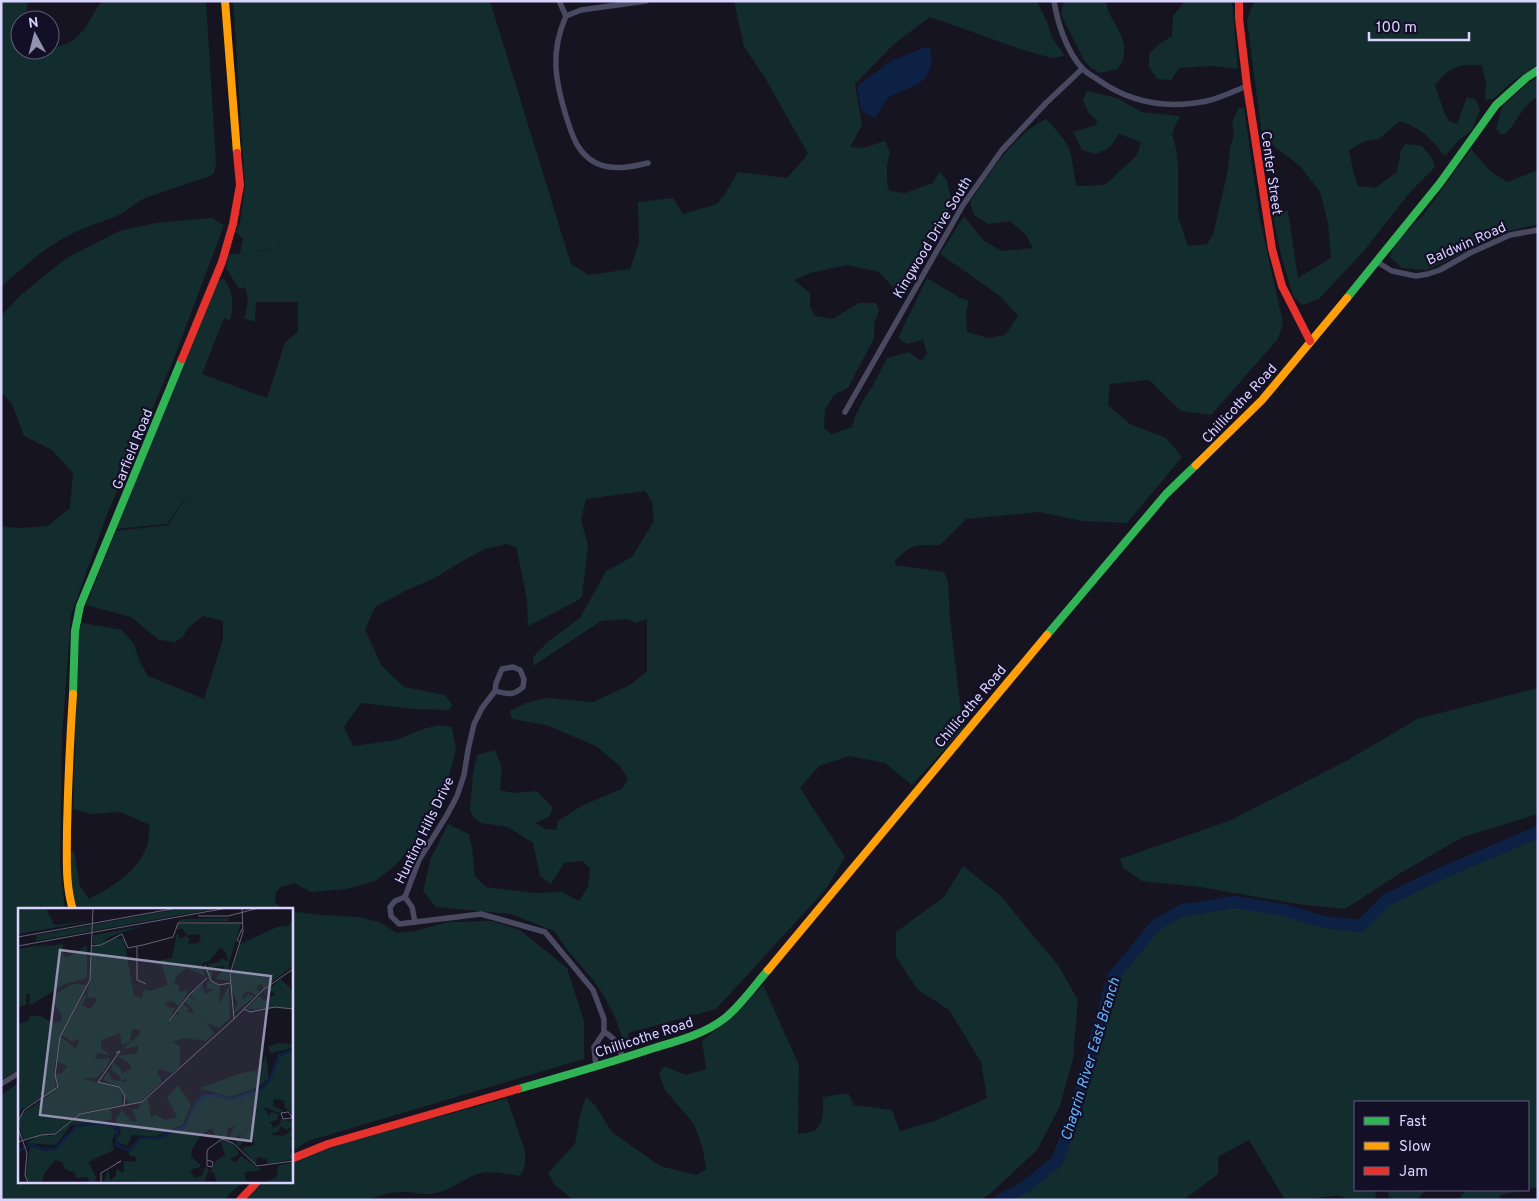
<svg xmlns="http://www.w3.org/2000/svg" width="1539" height="1201" viewBox="0 0 1539 1201" font-family="Overpass,sans-serif">
  <style>
    .green { fill: #132c2d }
    .water { fill: #0d2144 }
    .lines { fill: none; stroke-linecap: round; stroke-linejoin: round }
    .river { stroke: #0d2144; stroke-width: 12 }
    .street { stroke: #4a4962; stroke-width: 5.5 }
    .fast { stroke: #30b455; stroke-width: 8 }
    .slow { stroke: #ff9f0a; stroke-width: 8 }
    .jam { stroke: #e5322d; stroke-width: 8 }
    .labels { text-anchor: middle; stroke-width: 4.5; stroke-linejoin: round; paint-order: stroke }
    .street-label { font-size: 14px; fill: #d9d4ff; stroke: #130f26 }
    .water-label { font-size: 15px; font-style: italic; fill: #62b6ff; stroke: #130f26 }
    .inset-river { fill: none; stroke: #0d2144; stroke-width: 2.5 }
    .inset-road { fill: none; stroke: #64617a; stroke-width: 1 }
    .view { fill: #9591b1; fill-opacity: 0.15; stroke: #9591b1; stroke-width: 2.5 }
    .inset-edge { fill: none; stroke: #d9d4ff; stroke-width: 2.5 }
  </style>
  <rect width="100%" height="100%" fill="#161421"/>
  <!-- green -->
  <g class="green">
    <path d="M1 1H30L27 6 25 20H20V50H50V48C83 44 85 24 102 1H206L216 163 214 173 210 176 145 198C135 203 128 211 119 215 100 223 80 228 62 239 39 252 20 270 1 287Z"/>
    <path d="M233 1H490L571 264 589 275 630 269 639 243 638 202 673 198 683 214 717 204 725 194 738 172 787 178 808 154 764 76 744 47 734 1H1037L1047 22 1052 38 1065 56 1051 58 1020 49 930 17 895 43 855 84 862 125 850 147 863 148 885 141 890 152 887 165V182L889 191 905 193 933 183 940 172 947 180 952 202 920 268 901 289 900 295 879 272 847 265 810 273 794 280 810 293V306L815 316 832 319 859 303H876L879 310 874 324V338L848 388 834 395 825 410 824 429 832 434 852 427C856 412 863 400 872 387 877 378 882 368 887 358L909 352 921 361 927 353 923 340 907 344 898 338 927 278 960 298 969 300 966 312 967 332 988 338 1005 335 1018 316 1000 296 940 254 964 216 984 241 1002 251 1033 248 1026 235 1010 221 988 224 974 215 970 202C990 173 1013 135 1046 119 1054 128 1066 139 1070 151 1073 162 1073 174 1077 186L1105 185 1137 155 1141 142 1119 134 1110 147 1096 154 1082 150 1073 132 1096 125 1097 121 1088 112 1083 100 1087 91 1117 98 1142 112 1180 116 1172 133 1176 148 1178 168V217L1188 246 1207 244 1213 235 1228 169 1230 147 1234 135 1232 122 1239 108H1244L1260 220 1283 323 1278 339 1211 415 1181 411 1149 380 1110 384 1108 405 1130 424 1166 438 1182 457 1127 523 1082 521 1040 512 966 519 940 545C915 545 912 543 895 561V565L944 572 948 581 950 618 963 729 912 785 885 763 849 756 819 766 800 788 845 857 826 889 716 1009 628 1033 630 1046 624 1043 615 1017 606 1000 594 981 568 951 554 931 511 914 436 907 423 891 431 858 448 824 469 834 472 847 475 876 486 887 534 893 562 892 579 901 588 887 590 869 583 861 564 863 551 884 540 876 533 843 508 827 481 823 474 818 470 810 473 773 477 755 495 750 502 768 500 790 514 793 537 791 553 808 549 817 535 823 546 829 557 830 558 821 583 805 622 789 628 779 620 766 596 746 546 725 512 719 510 711 526 703 546 698 593 702 630 685 647 671V619L636 623 627 619 601 621 533 666V657L550 640 580 618 606 571 632 557 654 521 652 502 645 491 586 499 581 519 588 545 582 596 577 601 528 626 527 599 516 547 506 544 485 549 466 559 433 579 409 589 375 607 365 630 382 666 404 687 445 695 452 705 449 710 414 709 361 703 344 727 353 746 396 740 423 729 440 725 452 727 456 749 443 800 411 847 396 865 375 881 347 889 311 892 294 883 281 887 276 892 275 903 285 910H79L71 894 69 853 74 851 80 886 89 899C111 887 137 873 146 848 149 841 149 832 150 825L120 812 91 814 73 809 79 630 83 623 122 630 134 644 140 662 148 676 204 699 223 639V621L203 616 187 629 183 637 175 642 159 640 131 617 86 605 116 531 168 525 193 487 167 524 116 529 218 281 222 279H224C234 293 234 305 230 320L224 318 202 374 267 398 285 342 298 332V302H256L255 322 244 318C248 308 249 297 245 287L239 289 226 268 228 255 309 243 240 253 243 239 236 232 240 222 245 187Z"/>
    <path d="M1064 1H1106C1108 21 1127 33 1124 54 1124 59 1120 65 1118 69L1100 73 1090 67 1084 60 1061 14Z"/>
    <path d="M1185 1H1232L1238 69 1211 66 1179 68 1171 80 1157 79 1149 67V54L1158 45 1172 36 1173 16Z"/>
    <path d="M1254 1H1538V64L1512 82 1493 99 1485 100 1486 83 1482 65C1458 65 1451 65 1435 85L1444 112 1449 121 1457 124 1467 97 1476 100 1480 110 1472 130 1458 141 1445 156C1429 137 1424 130 1400 121L1379 139 1365 141 1349 150 1354 175 1358 186 1375 188 1397 172 1401 150 1405 144 1422 146 1431 157 1435 167 1411 191 1363 252 1319 299 1302 305 1293 296 1281 255 1272 210 1288 211 1298 278 1331 258 1328 223 1320 192 1300 166 1262 137 1247 20Z"/>
    <path d="M1538 77V98H1535L1526 106 1507 133 1501 135 1496 129 1502 107 1527 84Z"/>
    <path d="M1471 149 1491 172 1508 182 1538 170V224L1509 231 1485 239 1463 253 1427 270 1402 268 1390 257 1395 243 1424 214Z"/>
    <path d="M212 218 224 225 173 361 108 512 71 615 62 737 60 865 65 910H19V1069L1 1080V526L18 528 48 526 70 508 73 473 52 450 24 436 12 404 1 392 2 315 21 295 65 259 119 231 156 223Z"/>
    <path d="M1538 688V814L1463 837 1399 874 1345 909 1298 904 1200 887 1142 881 1123 868 1120 859 1231 820 1348 760 1417 719Z"/>
    <path d="M1538 832V1187L1528 1189V1102H1355V1190H1375L1376 1200H1351L1338 1195 1305 1200H1285L1249 1140 1218 1157V1174L1184 1200H1000L1025 1187 1057 1161 1072 1122 1113 977 1157 924 1183 910 1235 902 1283 910 1325 922 1360 925 1386 900 1442 873Z"/>
    <path d="M963 866 1001 896 1030 932 1058 965 1078 1000 1073 1059 1060 1106 1037 1150 990 1194 980 1200H573L554 1184 548 1173 575 1144 580 1115 586 1097 595 1105 612 1132 660 1166 696 1175 706 1169 703 1149 694 1124 665 1090 659 1074 664 1066 686 1075 706 1069 702 1041 740 1010 763 985 799 1065 798 1134C803 1133 809 1133 814 1131 825 1124 823 1108 823 1097L848 1093 854 1105 892 1110 900 1131 932 1122 987 1098 981 1062 949 1010 917 989 896 957V932L944 897Z"/>
    <path d="M291 911 320 915 358 917 380 922 397 933 415 931 448 922 492 921 520 930 567 968 584 1021V1059L308 1141 291 1152Z"/>
    <path d="M19 1083V1182H245L231 1192 225 1200H1V1095Z"/>
    <path d="M507 1098 525 1151V1165L520 1176C507 1174 490 1170 477 1174 461 1180 449 1192 430 1194 424 1195 417 1193 411 1192 396 1191 382 1194 369 1200H246L263 1182H291V1164L303 1157 339 1144Z"/>
    <path d="M1387 1190H1425L1418 1200H1390Z"/>
    <path d="M1466 1190H1525L1501 1195 1498 1200H1458Z"/>
  </g>
  <!-- water -->
  <path class="water" d="M923 48H930C934 63 930 78 916 85 907 90 896 92 888 98 882 103 881 112 875 117L870 116 861 109 857 86 893 60Z"/>
  <g class="lines">
    <!-- river -->
    <path class="river" d="M1000 1200 1025 1187 1057 1161 1072 1122 1113 977 1157 924 1183 910 1235 902 1283 910 1325 922 1360 926 1386 900 1442 873 1538 832"/>
    <!-- street -->
    <g class="street">
      <path d="M559 1 566 16"/>
      <path d="M1054 1C1057 22 1067 52 1082 68 1086 73 1093 76 1097 79 1130 103 1168 109 1207 101 1221 98 1234 91 1247 86"/>
      <path d="M566 16C550 52 555 80 566 116 572 135 577 153 596 163 613 171 631 167 648 163"/>
      <path d="M566 16 581 10 646 1"/>
      <path d="M1377 262 1392 271 1416 276 1428 274 1440 270 1470 253 1510 235 1538 230"/>
      <path d="M845 412 963 205 1002 150 1046 103 1082 69"/>
      <path d="M495 691C508 694 513 696 523 687L524 679 520 670 513 667 502 669 496 683 495 691 482 708 474 724 468 750 464 775 457 796 447 815 419 860 405 897 395 901 390 907 391 916 399 924 481 914 545 932 593 990 604 1019V1032L594 1047 596 1066"/>
      <path d="M405 897 412 907 415 922"/>
      <path d="M604 1032C616 1038 618 1046 623 1058"/>
      <path d="M1 1084 19 1073"/>
    </g>
    <!-- fast -->
    <g class="fast">
      <path d="M1347 298 1440 183 1496 105 1526 78 1538 70"/>
      <path d="M1047 635 1166 494 1196 465"/>
      <path d="M73 694 75 631 80 606 182 359"/>
      <path d="M518 1089C564 1076 609 1063 654 1048 678 1041 705 1034 725 1018 741 1005 754 986 768 970"/>
    </g>
    <!-- slow -->
    <g class="slow">
      <path d="M225 1 237 153"/>
      <path d="M1196 465 1262 400 1347 298"/>
      <path d="M73 694C70 739 68 784 67 829 67 857 65 884 73 910"/>
      <path d="M768 970 1047 635"/>
    </g>
    <!-- jam -->
    <g class="jam">
      <path d="M1239 1V18L1247 86 1272 249 1282 286 1310 341"/>
      <path d="M182 359 222 262 233 224 240 185 237 153"/>
      <path d="M291 1159 328 1144 518 1089"/>
      <path d="M240 1200 257 1182"/>
    </g>
  </g>
  <g class="labels">
    <!-- street labels -->
    <g class="street-label">
      <text transform="translate(1272 173) rotate(82)" y="5">Center Street</text>
      <text transform="translate(932 237) rotate(-59)" y="5">Kingwood Drive South</text>
      <text transform="translate(1466 243) rotate(-24)" y="5">Baldwin Road</text>
      <text transform="translate(1239 403) rotate(-47)" y="5">Chillicothe Road</text>
      <text transform="translate(132 449) rotate(-68)" y="5">Garfield Road</text>
      <text transform="translate(970 706) rotate(-50)" y="5">Chillicothe Road</text>
      <text transform="translate(424 830) rotate(-64)" y="5">Hunting Hills Drive</text>
      <text transform="translate(644 1037) rotate(-18)" y="5">Chillicothe Road</text>
    </g>
    <!-- water labels -->
    <g class="water-label">
      <text transform="translate(1090 1059) rotate(-73)" y="5">Chagrin River East Branch</text>
    </g>
  </g>
  <!-- overview -->
  <g transform="translate(18 908)">
    <rect width="275" height="275" fill="#161421"/>
    <path d="M0 0H28L36 17 73 13 0 26ZM165 0H202L18 33 19 27 25 26ZM210 10V13L158 14 165 11ZM275 12V58L245 81 244 76 239 77V83L243 82 238 88 232 83 225 86V91L232 86 236 89 215 106 220 95 213 82V66L222 36 259 19 270 18ZM223 15 211 55V73L198 71 207 58 194 60V71L187 62 191 56 201 54 203 50 210 53 208 44 202 40 191 53 184 55 187 68 169 60 158 68 156 77H161V84L168 82 169 86 161 98 154 93 147 94 149 99 157 100 149 116 158 106H163L159 104 165 96 170 100 169 104 174 105 176 103 167 93 171 88 179 94 172 86 184 76 187 86 196 81H188L190 73 202 78 201 96 211 78 212 110 201 120 188 114 196 125 188 133 166 130 155 134 162 138V158L154 165 142 161 139 164 144 174 123 193 111 196 102 179 85 172 90 163 94 172 108 174V170L103 173 101 167 93 162 95 154 104 162 103 165 114 161 111 155 100 148 120 145V138L104 141 119 129 123 122 114 121 112 134 104 137 102 125 83 132V140L92 147 80 145 77 148 78 151 92 150 89 159 79 169 65 171 98 179 104 185V197L65 204 35 226 6 232 0 214 3 206 41 181 37 166 44 165 49 158 39 154 43 129 58 141 62 131 53 133 44 127 67 85 69 88 64 97 72 101 78 93V89L70 90 69 83 73 72 74 38 98 30 106 31 116 88 124 90 126 81 132 83 150 77 142 52 154 50 159 24 162 31 168 28 172 31 170 36 181 35 183 26 169 27 164 20 159 22V16ZM125 18 93 28 83 36H75V27ZM31 36 27 38 15 40 45 36V47L49 50 69 37V70L47 76 14 96H11L12 86H8V97L0 99V41ZM263 71 274 82 275 100 228 101 241 88 246 93 257 86 251 82 245 85ZM55 76 69 77 42 128 36 162 38 182 3 202 0 208V116L10 113 12 108H22L36 115 43 113 44 108 35 94 37 86ZM260 135 275 136V140L253 145 250 139ZM275 143V207L267 200 266 193 260 191 255 192V198L263 202 265 200V202L262 205 245 199 252 209V204L261 206 259 212 252 214 256 220 262 216 263 211 274 214 275 218 269 222 263 218 260 224 251 226 266 228 275 220V229L271 230 275 233 272 244 275 245V251L250 256 248 251 239 249 238 257 224 240 236 237 235 231H228L220 239 218 234 225 225 215 232 212 228 217 217 209 221 210 231 198 229 194 220 183 227 174 241 173 249 182 256V259L172 262 176 270 184 268 187 259 191 261 187 273 198 274 196 263 191 266 198 253 207 247 202 232 214 235 219 242 221 246 212 251 217 255 223 248 244 262 226 264 229 275 86 273 90 262 92 272 98 268V261L106 265V253L119 254 117 248H112L109 242 122 230 136 232 167 219 178 195 185 188 196 187 213 192 244 181 252 172 261 147ZM248 147 251 170 241 179 211 189 181 180 224 165 241 162ZM160 177 173 197 165 217 136 229 114 227 109 238 101 235 99 231 103 225 98 212 104 202 113 213 119 214 114 201H121V197L130 190 133 211 136 206 147 212 159 209 149 189ZM93 201 94 212 53 217 38 237 8 235 23 227 33 228 64 206ZM77 216 93 217 98 224 94 232 96 242 70 254 78 269 77 274 72 275 69 269 58 270 57 265 47 261 44 254 37 252 26 266 24 275H10L8 267 12 238 26 243 37 242 59 219ZM275 254V275H245L259 269 260 258Z" fill="#132c2d"/>
    <path class="inset-river" d="M0 244 13 236 23 241H37L59 218 80 215 99 219V237L112 243 122 230 137 231 167 219 178 195 185 188 196 187 213 192 244 181 252 172 261 147 275 143"/>
    <path class="inset-road" d="M180 8H210L241 0M0 29 159 0M222 34 219 32 224 21M0 38 209 0M73 38 83 37 104 26 110 40 125 37 155 29 160 15H224M119 39V72L128 76M187 57 193 73 201 77 212 75M226 101 232 104 257 99 275 101M216 111 245 82 275 61M151 113 171 87 189 70M98 145 102 143 80 174 101 179 107 188 106 198M274 210 265 211 263 205 270 204 273 207 275 213M0 213 6 202 40 179 37 167 42 129 72 72 75 0M0 220 9 245 7 267 10 275M0 234 23 227 37 226 62 206 124 194 216 111 212 66 225 24 224 0M189 252 195 254 194 259 189 258V245L190 241 204 231 215 235 239 258 275 253M83 275V265L103 253 99 255"/>
    <path class="view" d="M42 42 253 68 233 233 22 207Z"/>
    <rect width="275" height="275" class="inset-edge"/>
  </g>
  <!-- border -->
  <rect width="1539" height="1201" fill="none" stroke="#d9d4ff" stroke-width="5"/>
  <!-- legend -->
  <rect x="1354" y="1101" width="175" height="90" fill="#130f26" stroke="#625e7d"/>
  <rect x="1364" y="1117" width="25" height="8" fill="#30b455" stroke="#625e7d"/>
  <text x="1399" y="1126" font-size="15" fill="#d9d4ff">Fast</text>
  <rect x="1364" y="1142" width="25" height="8" fill="#ff9f0a" stroke="#625e7d"/>
  <text x="1399" y="1151" font-size="15" fill="#d9d4ff">Slow</text>
  <rect x="1364" y="1167" width="25" height="8" fill="#e5322d" stroke="#625e7d"/>
  <text x="1399" y="1176" font-size="15" fill="#d9d4ff">Jam</text>
  <!-- north arrow -->
  <g transform="translate(35 35) rotate(353)"><circle r="24" fill="#130f26" stroke="#625e7d"/>
  <path d="M0-4L9 19L0 12L-9 19Z" fill="#9591b1"/>
  <text y="-8" font-size="14" font-weight="bold" text-anchor="middle" fill="#d9d4ff">N</text>
  </g>
  <!-- scale -->
  <path d="M1369 32v8h100v-8" fill="none" stroke="#d9d4ff" stroke-width="2.5"/>
  <text x="1376" y="32" font-size="15" fill="#d9d4ff" stroke="#130f26" stroke-width="4" paint-order="stroke">100 m</text>
</svg>
